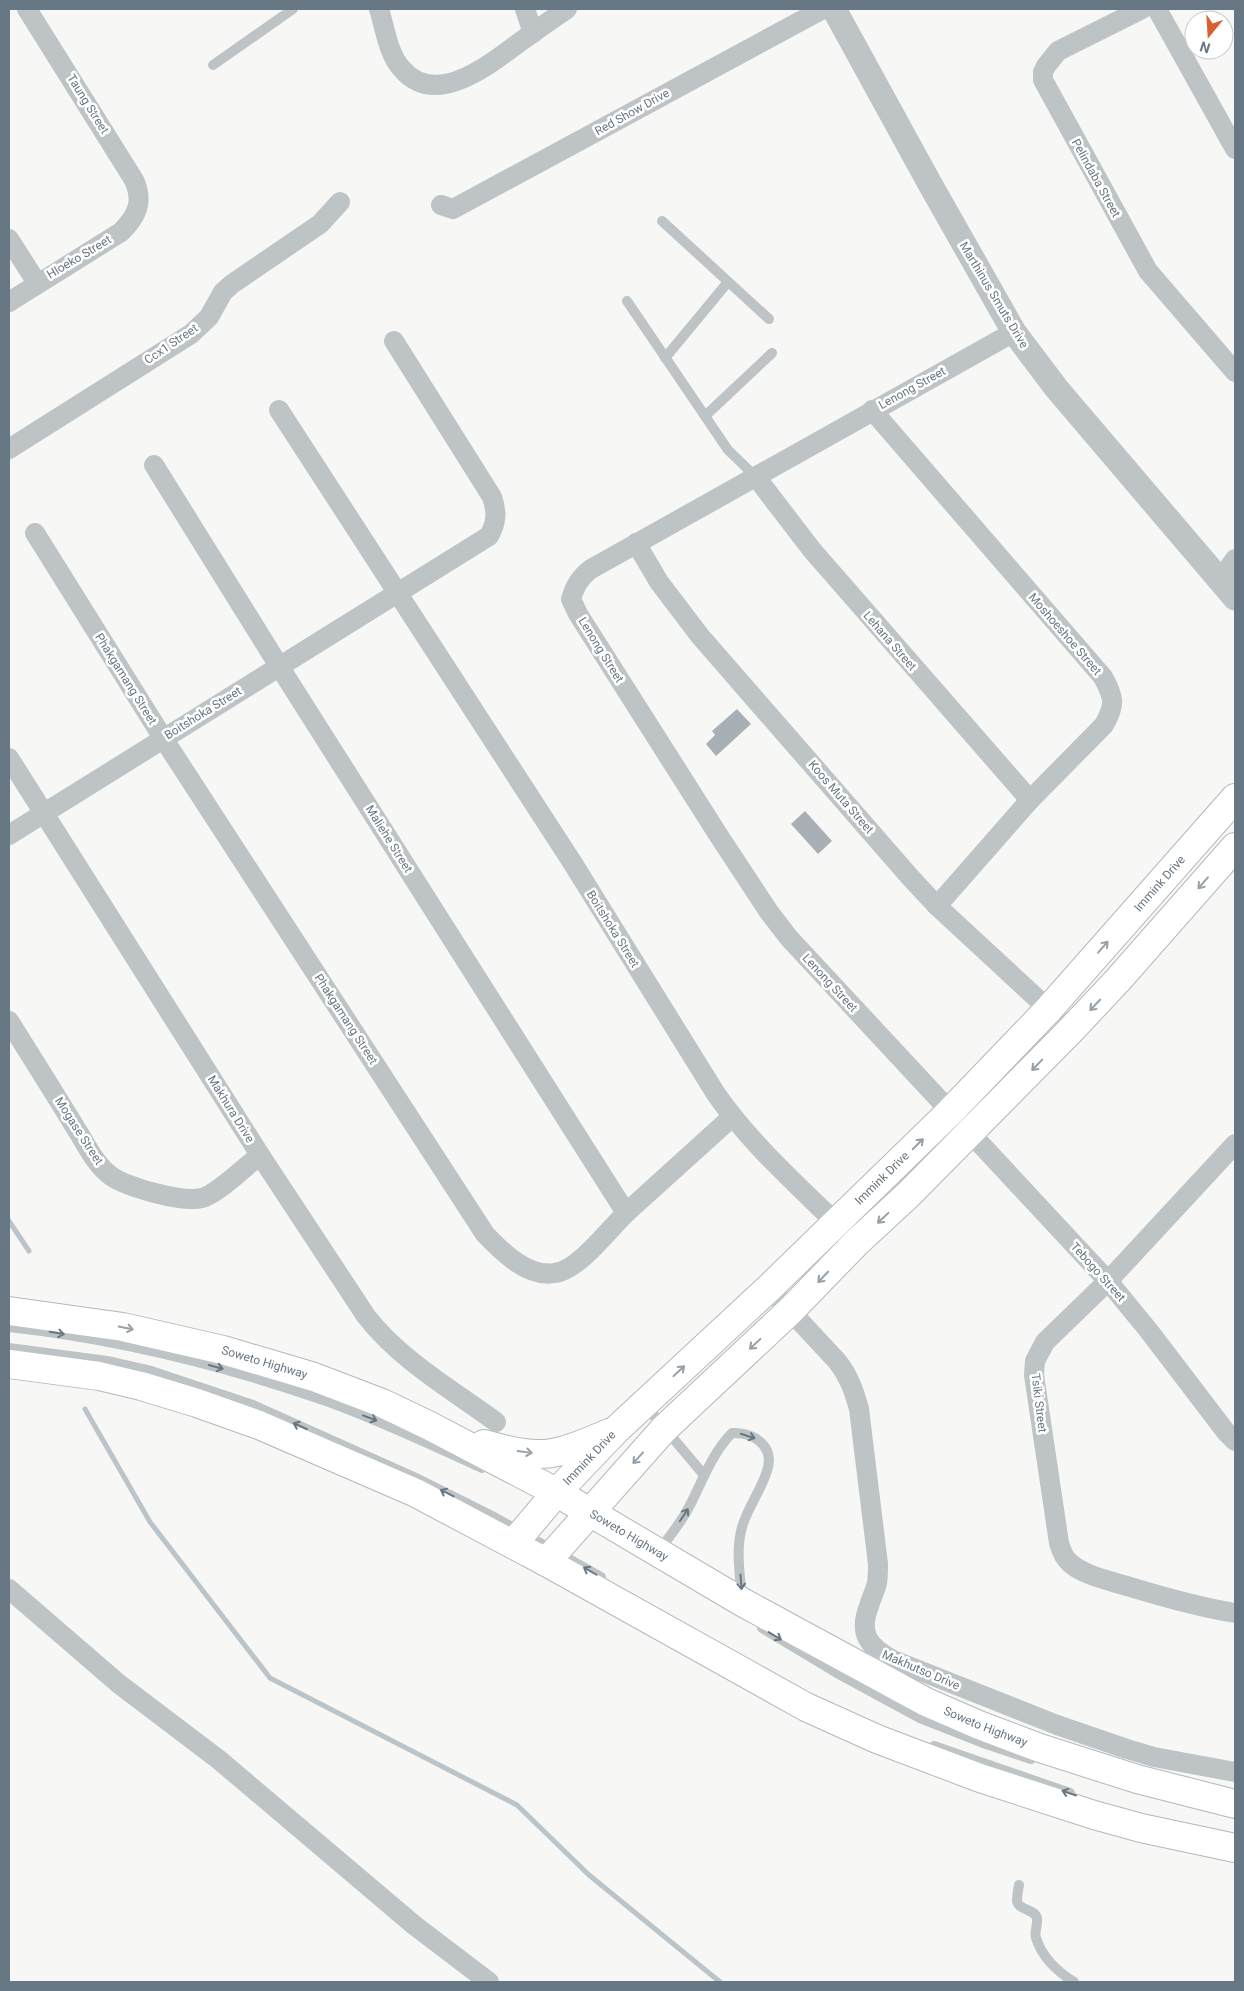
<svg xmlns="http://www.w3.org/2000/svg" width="1244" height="1991" viewBox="0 0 1244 1991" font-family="Roboto,sans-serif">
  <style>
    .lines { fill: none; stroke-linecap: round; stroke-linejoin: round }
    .stream { stroke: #bac4c9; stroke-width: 5 }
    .building { fill: #a8b0b5 }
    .secondary-casing { stroke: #b3b8bd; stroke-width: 30 }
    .service { stroke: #bec3c6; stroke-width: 10 }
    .minor { stroke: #bec3c6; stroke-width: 20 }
    .tertiary { stroke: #bec3c6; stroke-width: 25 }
    .secondary { stroke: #fff; stroke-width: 28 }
    .oneway { stroke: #95a0a9 }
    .oneway2 { stroke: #687784 }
    .labels { text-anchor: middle; stroke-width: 5; stroke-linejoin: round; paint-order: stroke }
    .street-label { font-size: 12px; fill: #687784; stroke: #fff }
  </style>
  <rect width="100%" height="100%" fill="#f7f7f5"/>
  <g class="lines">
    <!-- stream -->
    <g class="stream">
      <path d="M9 1221 29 1251"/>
      <path d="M85 1409 150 1522 270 1678 517 1805 589 1875 720 1982"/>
    </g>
  </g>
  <!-- building -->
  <g class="building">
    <path d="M737 709 751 724 716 756 706 744 715 735 712 731Z"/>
    <path d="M805 811 832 841 818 854 791 824Z"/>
  </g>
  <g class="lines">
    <!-- secondary casing -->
    <g class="secondary-casing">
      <g id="secondary">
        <path id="s1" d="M9 1311 123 1327 223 1350 314 1377 382 1403 428 1425 554 1491 742 1602 926 1702 979 1725 1040 1748 1137 1779 1235 1804"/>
        <path d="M9 1364 99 1376 141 1386 197 1403 259 1425 416 1493 546 1562 806 1707 877 1739 980 1778 1094 1815 1141 1828 1235 1848"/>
        <path d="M484 1444C506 1450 534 1458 557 1452 575 1448 592 1440 609 1433"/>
        <path id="s2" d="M513 1544 556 1493 616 1430 769 1288 950 1112 1048 1010 1235 798"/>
        <path d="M546 1562 664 1429 790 1311 856 1243 909 1194 1071 1030 1118 980 1235 847"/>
      </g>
    </g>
    <!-- service -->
    <g class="service">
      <path d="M213 65 293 9"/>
      <path d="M662 221 769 319"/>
      <path d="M627 301 728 450 756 477"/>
      <path d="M665 358 728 282"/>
      <path d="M705 416 772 353"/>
      <path d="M9 1327C118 1339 226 1366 329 1402 381 1421 432 1445 482 1468"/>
      <path d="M9 1348 107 1361 151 1371 253 1405 416 1478 494 1517 601 1577"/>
      <path d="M645 1405 704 1475"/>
      <path d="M658 1552C668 1538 681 1523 689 1507 702 1482 712 1453 732 1433 755 1432 775 1447 767 1471 761 1490 749 1506 743 1524 735 1548 740 1574 742 1598"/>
      <path d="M762 1628 837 1673 920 1718 986 1744 1031 1759"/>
      <path d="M934 1746 1070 1793"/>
      <path d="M1019 1885C1018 1890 1017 1896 1017 1901 1018 1910 1035 1909 1037 1918 1038 1925 1034 1932 1036 1938 1042 1957 1058 1972 1074 1982"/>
    </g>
    <!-- minor -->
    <g class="minor">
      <path d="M379 9C385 28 388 54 402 69 436 109 490 64 520 42 535 31 551 20 567 9"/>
      <path d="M525 9 533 33"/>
      <path d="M1142 9 1058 51 1046 66 1043 72V80L1148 271 1235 372"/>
      <path d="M1157 9 1235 149"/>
      <path d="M441 205 453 209 823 9"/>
      <path d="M9 239 37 283"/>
      <path d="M9 302 121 232C137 216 144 202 134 180L27 9"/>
      <path d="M1014 332 591 569C580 577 575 586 571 599L578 614 719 836 769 912 789 938 1108 1281 1149 1331 1226 1432 1235 1441"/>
      <path d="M279 410 572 862 716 1094C755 1150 809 1195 856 1243"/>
      <path d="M872 410 1103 677C1114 698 1116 704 1104 725L1030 800 937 906"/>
      <path d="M9 449 191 334 209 317 223 292 232 284 320 224 340 202"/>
      <path d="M154 465 279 666 626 1213"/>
      <path d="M756 477 812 550 1030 800"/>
      <path d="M35 533 163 738 485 1234C502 1252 528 1278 555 1273 579 1270 610 1228 627 1212 662 1180 697 1149 732 1117"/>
      <path d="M636 543 659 582 700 636 910 877 937 906 1071 1030"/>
      <path d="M1220 580 1235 559"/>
      <path d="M9 758 260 1155 366 1316C400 1360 451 1389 496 1422"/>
      <path d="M9 835 489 536C497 522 497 512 492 497L394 341"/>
      <path d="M9 1021C31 1056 53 1091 75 1127 85 1142 95 1165 111 1176 127 1187 182 1203 202 1198 217 1194 246 1166 260 1155"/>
      <path d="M1235 1144 1108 1281 1045 1342 1035 1361 1034 1375 1059 1543C1061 1550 1064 1558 1070 1563 1085 1576 1108 1580 1127 1586 1163 1597 1198 1607 1235 1613"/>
      <path d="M769 1288 837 1361C849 1376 854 1391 859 1409L878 1564C878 1570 878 1577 877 1583 875 1591 871 1599 869 1606 858 1634 869 1647 893 1660L1057 1725 1127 1749 1154 1757 1235 1772"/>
      <path d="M9 1589 119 1684 218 1759 414 1925 489 1982"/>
    </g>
    <!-- tertiary -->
    <path class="tertiary" d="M834 9 930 184 1014 332 1057 389 1235 598"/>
    <!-- secondary -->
    <use href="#secondary" class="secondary"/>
  </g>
  <!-- one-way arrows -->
  <defs><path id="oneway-shaft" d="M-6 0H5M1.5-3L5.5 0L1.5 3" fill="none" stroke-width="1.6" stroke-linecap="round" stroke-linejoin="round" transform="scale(1.25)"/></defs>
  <g class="oneway">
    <use href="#oneway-shaft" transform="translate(1203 883) rotate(131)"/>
    <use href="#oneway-shaft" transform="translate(1103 947) rotate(-49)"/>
    <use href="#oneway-shaft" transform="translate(1095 1005) rotate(134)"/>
    <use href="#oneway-shaft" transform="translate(1037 1065) rotate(134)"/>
    <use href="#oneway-shaft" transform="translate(918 1144) rotate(-45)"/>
    <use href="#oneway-shaft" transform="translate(883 1218) rotate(137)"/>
    <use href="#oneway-shaft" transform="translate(823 1277) rotate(134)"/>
    <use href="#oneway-shaft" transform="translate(126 1328) rotate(12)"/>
    <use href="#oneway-shaft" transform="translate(755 1344) rotate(137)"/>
    <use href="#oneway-shaft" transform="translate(679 1371) rotate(-43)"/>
    <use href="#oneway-shaft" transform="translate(525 1452) rotate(8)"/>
    <use href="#oneway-shaft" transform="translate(638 1458) rotate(132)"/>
  </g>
  <g class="oneway2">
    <use href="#oneway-shaft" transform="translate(57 1333) rotate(10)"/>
    <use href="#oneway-shaft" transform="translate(216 1367) rotate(16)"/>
    <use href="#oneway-shaft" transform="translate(370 1418) rotate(21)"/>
    <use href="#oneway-shaft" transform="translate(300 1426) rotate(-156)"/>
    <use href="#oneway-shaft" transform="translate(748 1436) rotate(18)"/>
    <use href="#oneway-shaft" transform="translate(447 1493) rotate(-153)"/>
    <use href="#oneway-shaft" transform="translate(684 1515) rotate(-56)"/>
    <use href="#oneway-shaft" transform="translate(590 1571) rotate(-150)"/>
    <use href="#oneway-shaft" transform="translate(741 1582) rotate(86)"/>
    <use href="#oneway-shaft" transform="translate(775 1636) rotate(31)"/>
    <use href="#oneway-shaft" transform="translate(1069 1793) rotate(-161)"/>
  </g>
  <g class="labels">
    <!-- street labels -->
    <g class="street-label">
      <text transform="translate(88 104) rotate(58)" y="4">Taung Street</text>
      <text transform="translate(632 112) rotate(-29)" y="4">Red Show Drive</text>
      <text transform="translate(1096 178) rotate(61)" y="4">Pelindaba Street</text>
      <text transform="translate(79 257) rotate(-31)" y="4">Hloeko Street</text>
      <text transform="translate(994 295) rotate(59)" y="4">Marthinus Smuts Drive</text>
      <text transform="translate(171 344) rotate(-34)" y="4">Ccx1 Street</text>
      <text transform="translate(912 388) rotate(-29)" y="4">Lenong Street</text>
      <text transform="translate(1065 634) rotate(49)" y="4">Moshoeshoe Street</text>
      <text transform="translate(890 641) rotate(49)" y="4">Lehana Street</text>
      <text transform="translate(601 650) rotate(58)" y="4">Lenong Street</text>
      <text transform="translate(126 679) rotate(58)" y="4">Phakgamang Street</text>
      <text transform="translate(203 713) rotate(-32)" y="4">Boitshoka Street</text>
      <text transform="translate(841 797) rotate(49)" y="4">Koos Muta Street</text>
      <text transform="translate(389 839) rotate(58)" y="4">Maliehe Street</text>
      <text dy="4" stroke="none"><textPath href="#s2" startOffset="925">Immink Drive</textPath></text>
      <text transform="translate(613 929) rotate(58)" y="4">Boitshoka Street</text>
      <text transform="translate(830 983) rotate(47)" y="4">Lenong Street</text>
      <text transform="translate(346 1019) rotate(57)" y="4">Phakgamang Street</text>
      <text transform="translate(231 1109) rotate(58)" y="4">Makhura Drive</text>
      <text transform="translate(79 1131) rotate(57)" y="4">Mogase Street</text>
      <text dy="4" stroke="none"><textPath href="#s2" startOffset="520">Immink Drive</textPath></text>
      <text transform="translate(1098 1272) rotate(48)" y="4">Tebogo Street</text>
      <text dy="4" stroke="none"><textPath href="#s1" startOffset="261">Soweto Highway</textPath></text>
      <text transform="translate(1039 1403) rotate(83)" y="4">Tsiki Street</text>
      <text dy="4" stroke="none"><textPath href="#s2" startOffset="115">Immink Drive</textPath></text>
      <text dy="4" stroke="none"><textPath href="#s1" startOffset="666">Soweto Highway</textPath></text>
      <text transform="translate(921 1670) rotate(23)" y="4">Makhutso Drive</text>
      <text dy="4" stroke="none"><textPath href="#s1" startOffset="1071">Soweto Highway</textPath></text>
    </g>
  </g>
  <!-- border -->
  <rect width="1244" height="1991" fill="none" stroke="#687784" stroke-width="20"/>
  <!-- north arrow -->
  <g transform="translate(1209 35) rotate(198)"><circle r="24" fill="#ffffff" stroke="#c3c9ce"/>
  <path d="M0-4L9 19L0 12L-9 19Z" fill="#da5e33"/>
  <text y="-8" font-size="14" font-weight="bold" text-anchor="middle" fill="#687784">N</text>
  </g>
</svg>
